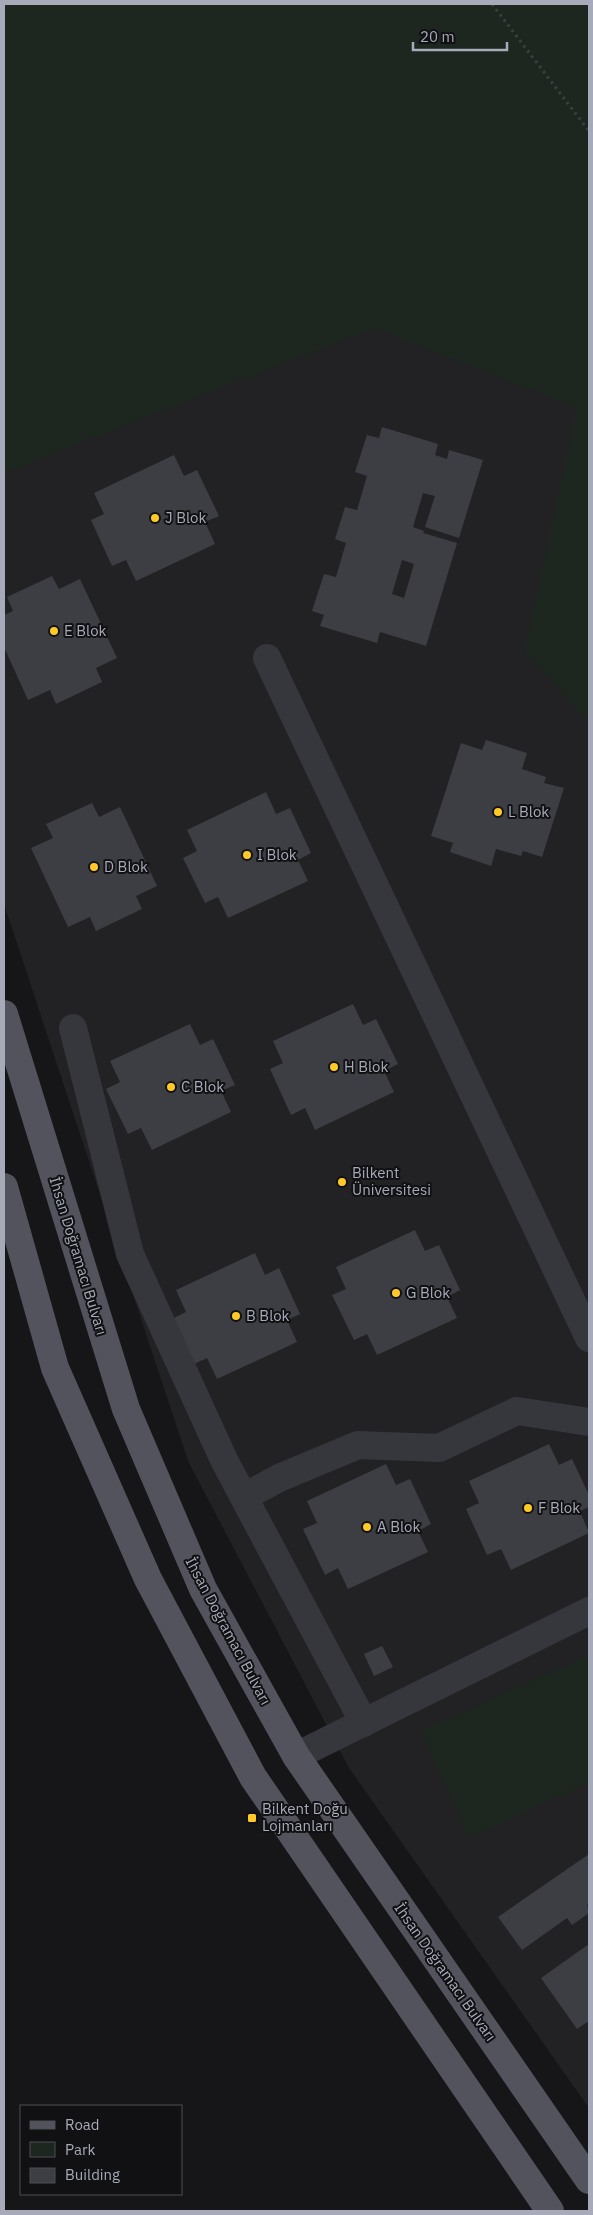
<svg xmlns="http://www.w3.org/2000/svg" width="593" height="2215" viewBox="0 0 593 2215" font-family="'IBM Plex Sans',sans-serif">
  <style>
    .built { fill: #222225 }
    .green { fill: #1d271f }
    .building { fill: #3d3e43; fill-rule: evenodd }
    .lines { fill: none; stroke-linecap: round; stroke-linejoin: round }
    .path { stroke: #3c3e45; stroke-width: 3; stroke-dasharray: 2.5 4; stroke-linecap: butt }
    .minor { stroke: #36373d; stroke-width: 28 }
    .major { stroke: #52535d; stroke-width: 28 }
    .poi-dot { fill: #ffca27; stroke: #111113; stroke-width: 2 }
    .labels { text-anchor: middle; stroke-width: 4; stroke-linejoin: round; paint-order: stroke }
    .poi-label { font-size: 15px; fill: #a6aab9; stroke: #111113; text-anchor: start }
    .street-label { font-size: 15px; fill: #a6aab9; stroke: #111113 }
  </style>
  <rect width="100%" height="100%" fill="#161618"/>
  <!-- built -->
  <path class="built" d="M4 4H589V2108L349 1768 188 1461 4 904Z"/>
  <!-- green -->
  <g class="green">
    <path d="M4 4H589V724L525 650 577 408 374 328 4 473Z"/>
    <path d="M589 1655V1783L469 1838 421 1731Z"/>
  </g>
  <!-- building -->
  <g class="building">
    <path d="M382 427 438 444 435 455 447 459 449 450 483 460 459 538 425 527 435 496 423 493 413 527 424 531 423 533 457 543 426 646 380 632 377 643 320 626 324 615 312 611 324 574 336 577 346 543 335 539 345 507 357 510 367 476 355 472 367 435 379 438ZM402 560 414 564 404 598 392 594Z"/>
    <path d="M174 455 184 476 197 470 219 516 205 522 215 544 136 581 126 560 112 566 91 520 104 514 94 493Z"/>
    <path d="M52 576 59 589 80 579 117 658 96 668 102 682 56 704 50 690 28 700 4 647V615L13 611 7 597Z"/>
    <path d="M486 740 527 753 522 769 546 777 544 783 564 788 542 857 523 851 521 856 496 849 491 866 450 852 453 843 431 836 461 743 482 750Z"/>
    <path d="M266 792 276 814 290 808 311 853 298 860 308 881 228 918 218 897 205 903 183 858 197 851 187 830Z"/>
    <path d="M92 803 99 817 120 807 157 886 136 896 142 909 96 931 90 917 68 927 31 848 53 838 46 824Z"/>
    <path d="M353 1004 363 1025 376 1019 398 1064 384 1071 394 1092 315 1130 305 1108 291 1115 270 1069 283 1063 273 1041Z"/>
    <path d="M190 1024 200 1045 213 1039 235 1085 221 1091 231 1112 152 1150 141 1128 128 1134 106 1089 120 1082 110 1061Z"/>
    <path d="M415 1230 425 1251 439 1245 460 1290 447 1297 457 1318 377 1355 367 1334 354 1340 332 1295 346 1289 336 1267Z"/>
    <path d="M255 1253 265 1275 279 1268 300 1314 287 1320 297 1342 217 1379 207 1358 194 1364 172 1319 186 1312 176 1290Z"/>
    <path d="M549 1444 559 1465 572 1459 589 1495V1507L580 1511 589 1533 511 1570 501 1549 487 1555 466 1509 479 1503 469 1481Z"/>
    <path d="M386 1464 396 1485 410 1479 431 1524 418 1531 428 1552 348 1589 338 1568 325 1575 303 1529 317 1523 307 1501Z"/>
    <path d="M382 1646 393 1667 374 1676 364 1654Z"/>
    <path d="M589 1854V1903L587 1904 589 1913 572 1925 567 1918 522 1950 498 1917Z"/>
    <path d="M589 1944V2021L577 2029 541 1978Z"/>
  </g>
  <g class="lines">
    <!-- path -->
    <path class="path" d="M492 4 589 131"/>
    <!-- minor -->
    <g class="minor">
      <path d="M267 658 589 1338"/>
      <path d="M73 1028 130 1254 224 1460 364 1723"/>
      <path d="M244 1497 279 1478 358 1445 439 1448 517 1411 589 1422"/>
      <path d="M296 1756 589 1611"/>
    </g>
    <!-- major -->
    <g class="major">
      <path d="M4 1014 126 1409 203 1589 296 1756 589 2180"/>
      <path d="M4 1187 55 1368 148 1579 253 1777 550 2211"/>
    </g>
  </g>
  <!-- markers -->
  <g class="poi-dot">
    <circle cx="155" cy="518" r="5"/>
    <circle cx="54" cy="631" r="5"/>
    <circle cx="498" cy="812" r="5"/>
    <circle cx="247" cy="855" r="5"/>
    <circle cx="94" cy="867" r="5"/>
    <circle cx="334" cy="1067" r="5"/>
    <circle cx="171" cy="1087" r="5"/>
    <circle cx="342" cy="1182" r="5"/>
    <circle cx="396" cy="1293" r="5"/>
    <circle cx="236" cy="1316" r="5"/>
    <circle cx="528" cy="1508" r="5"/>
    <circle cx="367" cy="1527" r="5"/>
    <rect x="247" y="1813" width="10" height="10" rx="2.5"/>
  </g>
  <g class="labels">
    <!-- poi labels -->
    <g class="poi-label">
      <text x="165" y="523">J Blok</text>
      <text x="64" y="636">E Blok</text>
      <text x="508" y="817">L Blok</text>
      <text x="257" y="860">I Blok</text>
      <text x="104" y="872">D Blok</text>
      <text x="344" y="1072">H Blok</text>
      <text x="181" y="1092">C Blok</text>
      <text x="352" y="1178">Bilkent<tspan x="352" dy="17">Üniversitesi</tspan></text>
      <text x="406" y="1298">G Blok</text>
      <text x="246" y="1321">B Blok</text>
      <text x="538" y="1513">F Blok</text>
      <text x="377" y="1532">A Blok</text>
      <text x="262" y="1814">Bilkent Doğu<tspan x="262" dy="17">Lojmanları</tspan></text>
    </g>
    <!-- street labels -->
    <g class="street-label">
      <text transform="translate(78 1256) rotate(73)" y="5">İhsan Doğramacı Bulvarı</text>
      <text transform="translate(228 1631) rotate(62)" y="5">İhsan Doğramacı Bulvarı</text>
      <text transform="translate(445 1972) rotate(55)" y="5">İhsan Doğramacı Bulvarı</text>
    </g>
  </g>
  <!-- border -->
  <rect width="593" height="2215" fill="none" stroke="#a6aab9" stroke-width="10"/>
  <!-- legend -->
  <rect x="20" y="2105" width="162" height="90" fill="#111113" stroke="#4d4e55"/>
  <rect x="30" y="2121" width="25" height="8" fill="#52535d" stroke="#4d4e55"/>
  <text x="65" y="2130" font-size="15" fill="#a6aab9">Road</text>
  <rect x="30" y="2142" width="25" height="15" fill="#1d271f" stroke="#4d4e55"/>
  <text x="65" y="2155" font-size="15" fill="#a6aab9">Park</text>
  <rect x="30" y="2168" width="25" height="15" fill="#3d3e43" stroke="#4d4e55"/>
  <text x="65" y="2180" font-size="15" fill="#a6aab9">Building</text>
  <!-- scale -->
  <path d="M413 42v8h94v-8" fill="none" stroke="#a6aab9" stroke-width="2.5"/>
  <text x="420" y="42" font-size="15" fill="#a6aab9" stroke="#111113" stroke-width="4" paint-order="stroke">20 m</text>
</svg>
